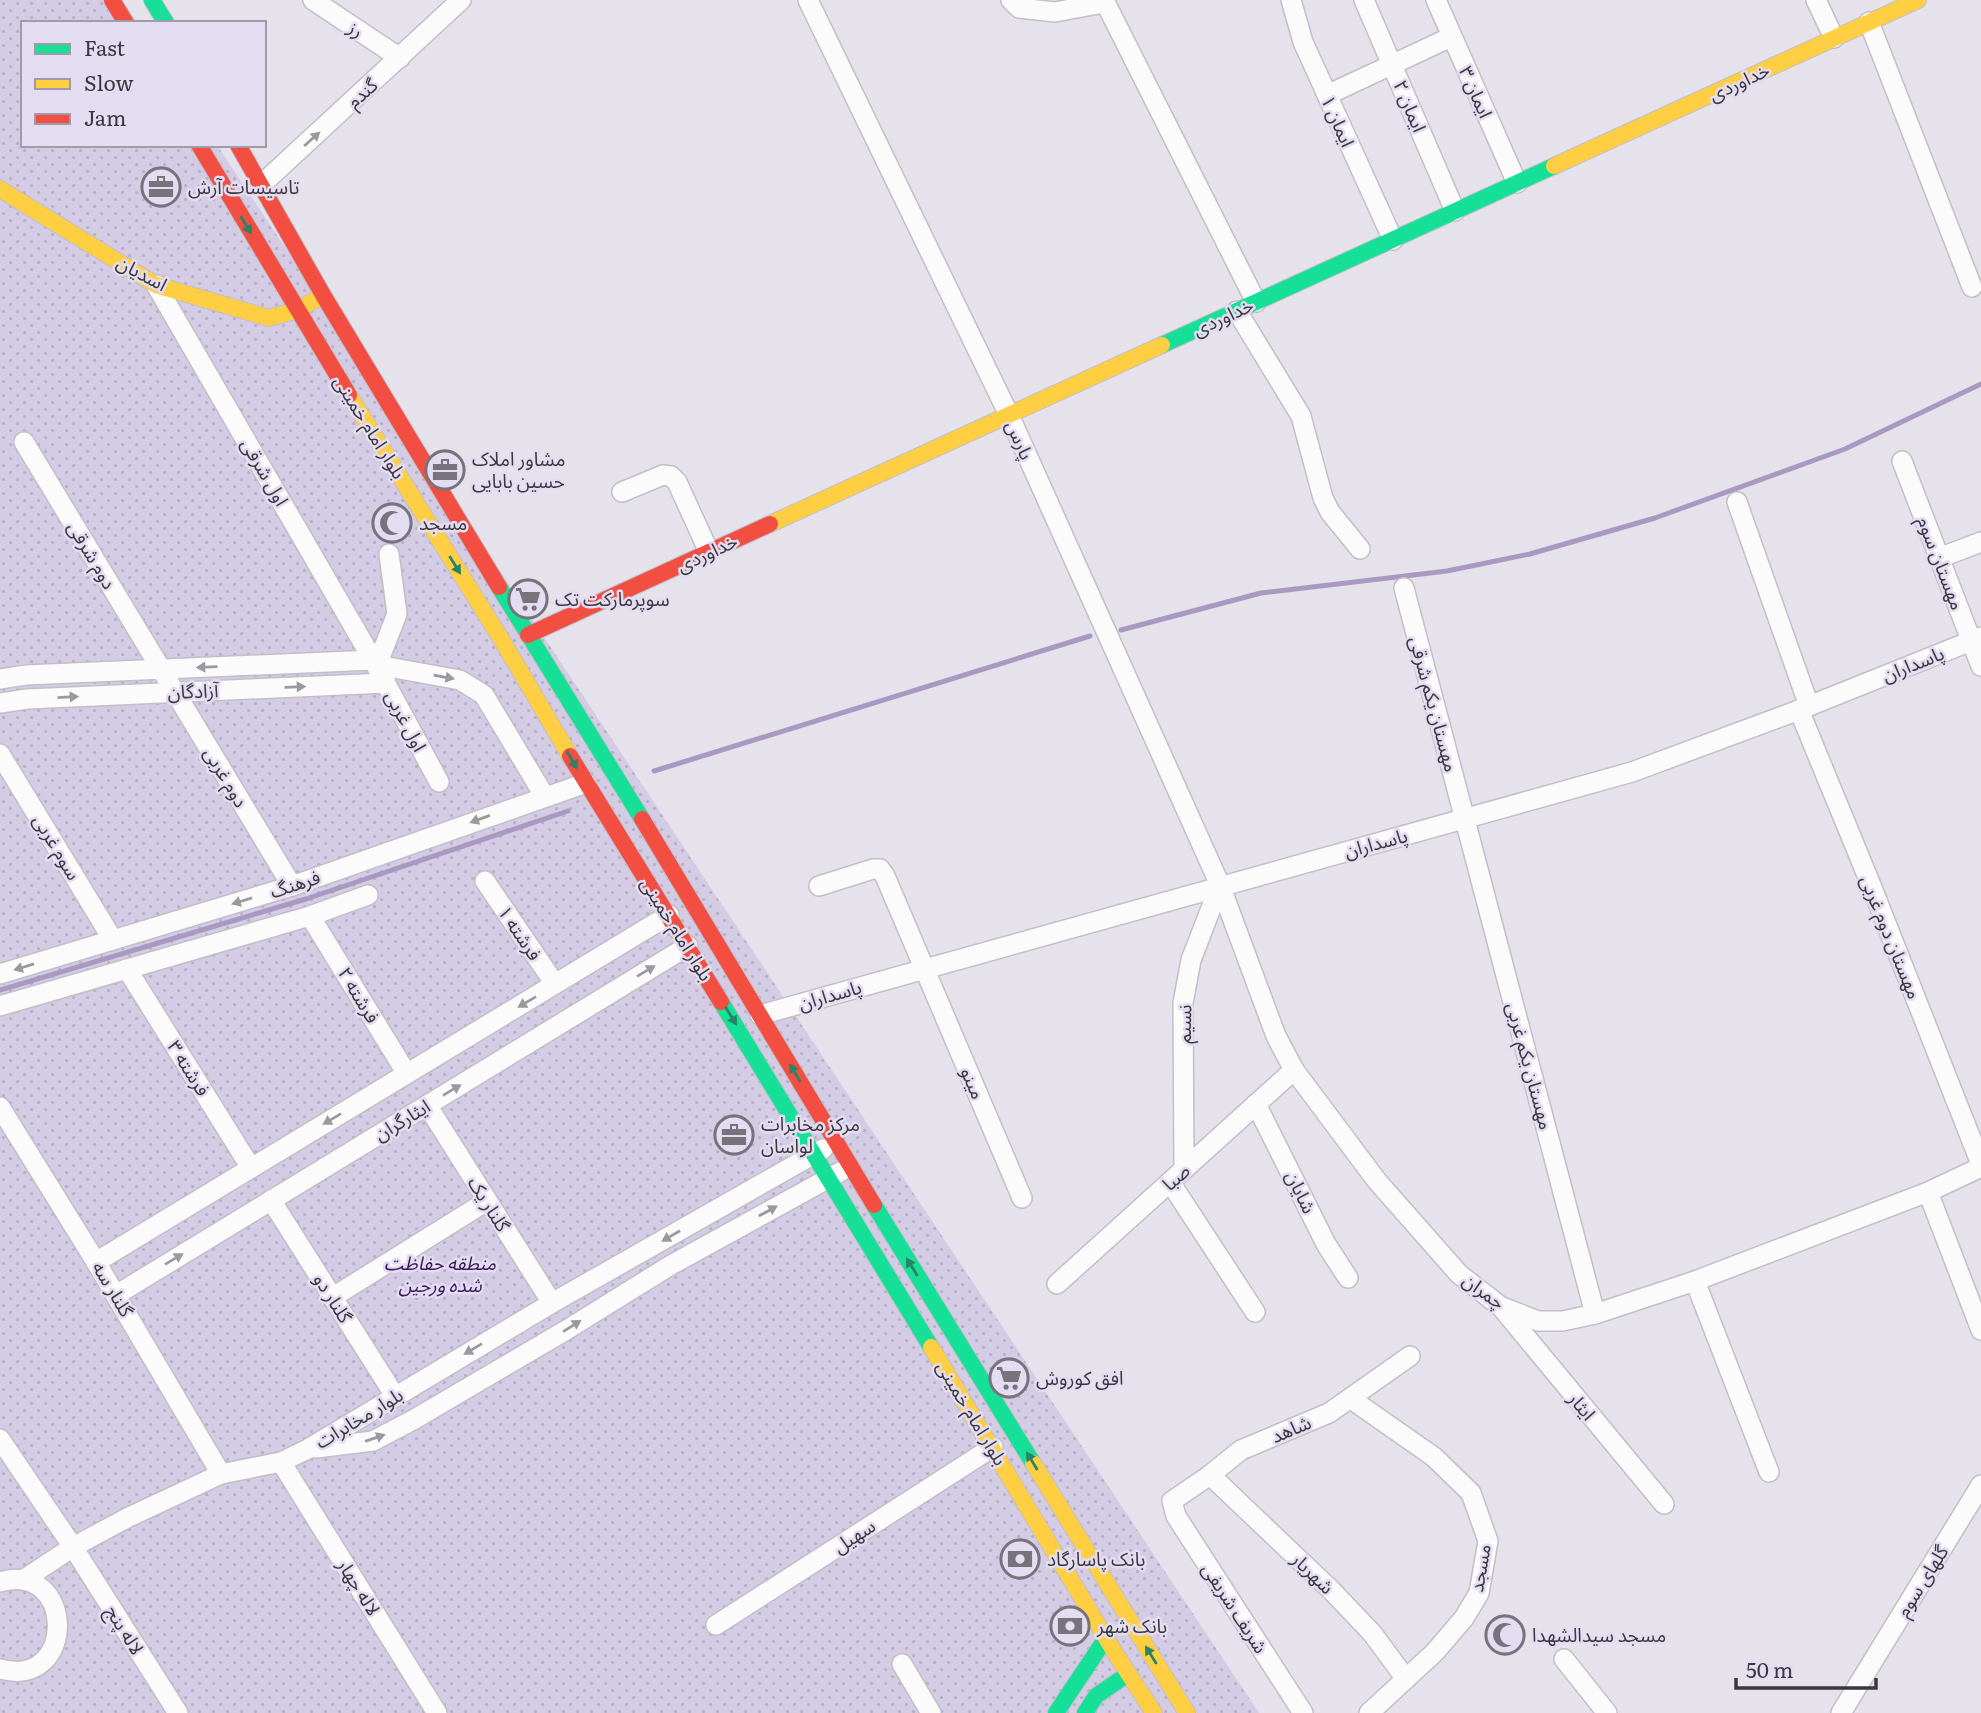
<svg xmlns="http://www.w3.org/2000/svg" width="1981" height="1713" viewBox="0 0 1981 1713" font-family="Literata,'Noto Sans Arabic',serif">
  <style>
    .park { fill: url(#park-dots) }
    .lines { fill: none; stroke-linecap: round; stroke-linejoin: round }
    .stream { stroke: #a999c1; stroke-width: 5 }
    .street-casing { stroke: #c1bfc7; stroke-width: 22 }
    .fast-casing { stroke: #c1bfc7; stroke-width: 18 }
    .slow-casing { stroke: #c1bfc7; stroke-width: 18 }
    .jam-casing { stroke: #c1bfc7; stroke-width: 18 }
    .street { stroke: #fbfbfc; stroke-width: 19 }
    .fast { stroke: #16e098; stroke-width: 16 }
    .slow { stroke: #ffcf43; stroke-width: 16 }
    .jam { stroke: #f24e42; stroke-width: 16 }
    .oneway { fill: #9a999e }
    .oneway2 { fill: #2a8367 }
    .labels { text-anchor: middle; stroke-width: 5; stroke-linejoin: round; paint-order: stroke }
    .street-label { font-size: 19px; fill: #3a373f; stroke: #e4ddf1 }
    .poi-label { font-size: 19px; fill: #3a373f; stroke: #e4ddf1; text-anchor: start }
    .park-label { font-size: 19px; font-style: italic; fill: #3a1b5c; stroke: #e4ddf1 }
  </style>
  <defs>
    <pattern id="park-dots" width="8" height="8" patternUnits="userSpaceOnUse" patternTransform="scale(1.75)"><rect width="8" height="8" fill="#d4cbe4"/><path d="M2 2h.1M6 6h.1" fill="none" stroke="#b7afc5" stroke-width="1.8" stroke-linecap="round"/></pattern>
  </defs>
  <rect width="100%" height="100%" fill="#e5e2ec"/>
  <!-- park -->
  <path class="park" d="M0 0H120L135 23H23V145H217L1259 1713H0Z"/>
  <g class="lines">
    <!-- stream -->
    <g class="stream">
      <path d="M1121 630 1261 593 1447 571 1530 554 1655 518 1845 449 1981 384"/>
      <path d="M654 771 1090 636"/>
      <path d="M0 990 306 899 568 811"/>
    </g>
    <!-- street casing -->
    <g class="street-casing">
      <g id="street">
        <path d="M313 0 400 58"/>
        <path d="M808 0 1009 415 1220 885 1276 1036 1294 1070 1377 1181 1459 1274 1500 1306 1538 1321H1563L1595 1314 1695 1281 1928 1192 1981 1167"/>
        <path d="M1011 0 1019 8 1055 12 1104 3"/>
        <path d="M1104 0 1256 302"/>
        <path d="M1291 0 1303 42 1393 240"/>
        <path d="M1364 0 1455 211"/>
        <path d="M1436 0 1517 183"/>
        <path d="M1816 0 1834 38"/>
        <path d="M1869 22 1972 287"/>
        <path d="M1327 95 1451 37"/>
        <path d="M261 185 461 0"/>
        <path d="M156 285 373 660 439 782"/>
        <path d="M1237 311 1301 416 1323 498 1330 512 1360 549"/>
        <path d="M24 442 292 886"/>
        <path d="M1902 461 1981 666"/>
        <path d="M622 492 663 475 671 476 677 482 709 552"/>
        <path d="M1737 502 1809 706"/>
        <path d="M389 554 397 614 377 665 460 680 484 695 545 797"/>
        <path d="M1939 558 1981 542"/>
        <path d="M1404 588 1595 1314"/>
        <path d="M0 679 26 675 373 660"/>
        <path d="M0 703 27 699 386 683"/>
        <path d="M1799 710 1871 885 1981 1164"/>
        <path d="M0 754 113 940"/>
        <path d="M485 881 555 984"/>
        <path d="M819 886 873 869H880L885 876 1022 1198"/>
        <path d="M310 916 407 1074"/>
        <path d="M127 969 251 1168"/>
        <path d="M0 974 292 886 586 783"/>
        <path d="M0 1006 310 916 368 895"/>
        <path d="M760 1015 1632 772 1799 710 1981 637"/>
        <path d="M1256 1104 1326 1244 1348 1278"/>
        <path d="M427 1105 552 1303"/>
        <path d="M0 1107 96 1262 221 1474"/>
        <path d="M1184 1169 1183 1003 1191 960 1220 885"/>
        <path d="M1170 1182 1255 1312"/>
        <path d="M1928 1192 1981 1330"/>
        <path d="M271 1200 395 1396"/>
        <path d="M96 1262 669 915"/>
        <path d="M1695 1281 1769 1472"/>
        <path d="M1057 1284 1294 1070"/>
        <path d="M116 1295 688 946"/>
        <path d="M333 1297 487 1201"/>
        <path d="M1502 1308 1664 1504"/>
        <path d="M1351 1399 1434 1457 1471 1493 1488 1541 1479 1593 1464 1618 1435 1652 1369 1713"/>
        <path d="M0 1439 73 1547 178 1713"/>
        <path d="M316 1448 373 1441 413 1420 568 1329 671 1265 840 1172"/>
        <path d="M281 1462 437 1713"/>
        <path d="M1210 1475 1331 1590 1372 1633 1406 1679"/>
        <path d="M23 1580 73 1547 129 1517 221 1474 281 1462 308 1449 552 1303 823 1149"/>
        <path d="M0 1582C75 1560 78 1690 0 1669"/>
        <path d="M716 1625 993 1447"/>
        <path d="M1564 1659 1607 1713"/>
        <path d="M902 1664 931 1713"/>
        <path d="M1303 1713 1176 1516 1172 1501 1210 1475 1241 1450 1329 1413 1410 1356"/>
        <path d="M1841 1713 1981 1485"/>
      </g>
    </g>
    <!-- fast casing -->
    <g class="fast-casing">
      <g id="fast">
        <path d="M152 0 166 23"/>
        <path d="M1162 345 1554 166"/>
        <path d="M499 587 642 819"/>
        <path d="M721 1002 931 1347"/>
        <path d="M874 1205 1033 1463"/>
        <path d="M1056 1713 1106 1638"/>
        <path d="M1085 1713 1096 1696 1128 1674"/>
      </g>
    </g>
    <!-- slow casing -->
    <g class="slow-casing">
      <g id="slow">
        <path d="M1554 166 1918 0"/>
        <path d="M0 189 156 285 269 318 297 310 313 301"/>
        <path d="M349 395 503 642 570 756"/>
        <path d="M770 524 1162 345"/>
        <path d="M931 1347 1115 1653 1154 1713"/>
        <path d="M1033 1463 1187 1713"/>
      </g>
    </g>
    <!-- jam casing -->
    <g class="jam-casing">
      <g id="jam">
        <path d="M112 0 126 23"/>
        <path d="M199 145 349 395"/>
        <path d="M238 145 323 295 499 587"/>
        <path d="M528 635 770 524"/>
        <path d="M570 756 721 1002"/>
        <path d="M642 819 874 1205"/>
      </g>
    </g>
    <!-- street -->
    <use href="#street" class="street"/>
    <!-- fast -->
    <use href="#fast" class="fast"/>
    <!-- slow -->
    <use href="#slow" class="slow"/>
    <!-- jam -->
    <use href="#jam" class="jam"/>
  </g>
  <!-- one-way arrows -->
  <defs><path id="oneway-solid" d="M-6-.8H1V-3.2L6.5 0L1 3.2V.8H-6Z" transform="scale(1.75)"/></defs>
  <g class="oneway">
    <use href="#oneway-solid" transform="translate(312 139) rotate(-42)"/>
    <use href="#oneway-solid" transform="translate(207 667) rotate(178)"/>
    <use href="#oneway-solid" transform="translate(444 677) rotate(10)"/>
    <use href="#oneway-solid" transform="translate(295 687) rotate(-2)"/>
    <use href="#oneway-solid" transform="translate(68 697) rotate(-3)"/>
    <use href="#oneway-solid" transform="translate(480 819) rotate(160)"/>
    <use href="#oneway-solid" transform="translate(242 901) rotate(163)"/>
    <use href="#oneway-solid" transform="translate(24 967) rotate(163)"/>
    <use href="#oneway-solid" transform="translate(646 971) rotate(-31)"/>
    <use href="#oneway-solid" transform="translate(527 1002) rotate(149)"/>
    <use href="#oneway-solid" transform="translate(452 1090) rotate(-31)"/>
    <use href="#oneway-solid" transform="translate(332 1119) rotate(149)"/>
    <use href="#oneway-solid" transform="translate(768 1211) rotate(-29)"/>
    <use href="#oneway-solid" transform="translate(671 1236) rotate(150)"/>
    <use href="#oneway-solid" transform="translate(174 1259) rotate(-31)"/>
    <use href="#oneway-solid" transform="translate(572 1326) rotate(-32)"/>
    <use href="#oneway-solid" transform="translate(473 1349) rotate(149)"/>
    <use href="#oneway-solid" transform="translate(375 1438) rotate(-19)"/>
  </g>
  <g class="oneway2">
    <use href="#oneway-solid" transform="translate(246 225) rotate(59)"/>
    <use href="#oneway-solid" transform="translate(455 565) rotate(58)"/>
    <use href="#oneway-solid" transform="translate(572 760) rotate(60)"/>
    <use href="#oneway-solid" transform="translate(731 1016) rotate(58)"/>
    <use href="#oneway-solid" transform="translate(795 1073) rotate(-121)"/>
    <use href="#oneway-solid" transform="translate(912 1267) rotate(-122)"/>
    <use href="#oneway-solid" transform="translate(1032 1461) rotate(-121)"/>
    <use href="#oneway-solid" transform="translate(1151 1655) rotate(-122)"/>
  </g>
  <!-- icons -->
  <defs>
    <g id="office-ring" transform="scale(2.0125)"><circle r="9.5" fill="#e4ddf1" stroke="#76737c" stroke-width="1.5"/><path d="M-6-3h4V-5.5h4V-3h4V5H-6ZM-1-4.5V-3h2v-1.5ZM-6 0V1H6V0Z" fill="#76737c"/></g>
    <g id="mosque-ring" transform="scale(2.0125)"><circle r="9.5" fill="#e4ddf1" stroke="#76737c" stroke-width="1.5"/><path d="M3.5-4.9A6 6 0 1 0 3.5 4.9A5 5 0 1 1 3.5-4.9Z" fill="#76737c"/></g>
    <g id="supermarket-ring" transform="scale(2.0125)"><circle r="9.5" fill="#e4ddf1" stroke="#76737c" stroke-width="1.5"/><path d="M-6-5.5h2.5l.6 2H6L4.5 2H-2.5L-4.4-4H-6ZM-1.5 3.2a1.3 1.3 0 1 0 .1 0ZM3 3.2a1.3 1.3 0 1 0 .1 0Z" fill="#76737c"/></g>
    <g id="bank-ring" transform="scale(2.0125)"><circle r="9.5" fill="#e4ddf1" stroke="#76737c" stroke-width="1.5"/><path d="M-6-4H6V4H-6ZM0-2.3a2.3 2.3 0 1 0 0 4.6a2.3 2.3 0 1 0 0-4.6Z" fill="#76737c"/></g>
  </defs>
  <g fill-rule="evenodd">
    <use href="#office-ring" x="161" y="187"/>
    <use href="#office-ring" x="445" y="470"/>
    <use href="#mosque-ring" x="392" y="523"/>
    <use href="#supermarket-ring" x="528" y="599"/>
    <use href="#office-ring" x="734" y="1135"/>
    <use href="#supermarket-ring" x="1009" y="1378"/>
    <use href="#bank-ring" x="1020" y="1559"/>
    <use href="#bank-ring" x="1070" y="1626"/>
    <use href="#mosque-ring" x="1505" y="1635"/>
  </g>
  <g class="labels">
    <!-- street labels -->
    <g class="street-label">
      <text transform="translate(356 29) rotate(34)" y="7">رز</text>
      <text transform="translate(1739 82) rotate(-25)" y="7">خداوردی</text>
      <text transform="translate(1476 92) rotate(66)" y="7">ایمان ۳</text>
      <text transform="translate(362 93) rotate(-42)" y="7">گندم</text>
      <text transform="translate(1410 106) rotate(67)" y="7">ایمان ۲</text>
      <text transform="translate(1338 121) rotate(66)" y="7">ایمان ۱</text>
      <text transform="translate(142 273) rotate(28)" y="7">اسدیان</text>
      <text transform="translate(1223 317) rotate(-25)" y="7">خداوردی</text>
      <text transform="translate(370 427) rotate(58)" y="7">بلوار امام خمینی</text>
      <text transform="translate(1020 440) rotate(66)" y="7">پارس</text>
      <text transform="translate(265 472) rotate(60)" y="7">اول شرقی</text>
      <text transform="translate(707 553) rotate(-25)" y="7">خداوردی</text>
      <text transform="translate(92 555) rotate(59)" y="7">دوم شرقی</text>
      <text transform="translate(1941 563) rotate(69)" y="7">مهستان سوم</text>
      <text transform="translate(1913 664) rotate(-22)" y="7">پاسداران</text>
      <text transform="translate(193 691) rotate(-2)" y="7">آزادگان</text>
      <text transform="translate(1434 704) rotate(75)" y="7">مهستان یکم شرقی</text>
      <text transform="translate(406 721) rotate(62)" y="7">اول غربی</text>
      <text transform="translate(226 777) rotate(59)" y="7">دوم غربی</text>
      <text transform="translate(1376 843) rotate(-15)" y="7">پاسداران</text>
      <text transform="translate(57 847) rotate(59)" y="7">سوم غربی</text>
      <text transform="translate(295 884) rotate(-18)" y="7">فرهنگ</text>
      <text transform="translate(677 929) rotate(58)" y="7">بلوار امام خمینی</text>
      <text transform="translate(520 933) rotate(56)" y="7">فرشته ۱</text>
      <text transform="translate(1891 937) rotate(68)" y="7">مهستان دوم غربی</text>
      <text transform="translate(359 995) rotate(59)" y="7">فرشته ۲</text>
      <text transform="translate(830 995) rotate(-16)" y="7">پاسداران</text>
      <text transform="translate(1184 1024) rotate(-89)" y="7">نسیم</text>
      <text transform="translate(1530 1066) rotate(75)" y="7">مهستان یکم غربی</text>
      <text transform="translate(189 1068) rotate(58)" y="7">فرشته ۳</text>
      <text transform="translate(973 1083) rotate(67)" y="7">مینو</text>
      <text transform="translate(402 1120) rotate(-31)" y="7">ایثارگران</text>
      <text transform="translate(1176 1177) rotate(-42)" y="7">صبا</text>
      <text transform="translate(1301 1192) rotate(64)" y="7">شایان</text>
      <text transform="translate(489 1204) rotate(58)" y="7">گلنار یک</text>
      <text transform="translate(113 1289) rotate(59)" y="7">گلنار سه</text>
      <text transform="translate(1484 1291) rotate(36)" y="7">چمران</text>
      <text transform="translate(333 1298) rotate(58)" y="7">گلنار دو</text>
      <text transform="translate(1582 1406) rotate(50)" y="7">ایثار</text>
      <text transform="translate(972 1413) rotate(59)" y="7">بلوار امام خمینی</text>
      <text transform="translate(359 1418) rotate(-31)" y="7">بلوار مخابرات</text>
      <text transform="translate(1291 1429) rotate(-23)" y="7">شاهد</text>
      <text transform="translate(854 1536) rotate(-33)" y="7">سهیل</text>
      <text transform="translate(1480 1568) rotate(-80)" y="7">مسجد</text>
      <text transform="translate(1313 1573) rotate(44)" y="7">شهریار</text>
      <text transform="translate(1922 1581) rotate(-58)" y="7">گلهای سوم</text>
      <text transform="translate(359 1587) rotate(58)" y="7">لاله چهار</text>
      <text transform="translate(1235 1608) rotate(57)" y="7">شریف شریفی</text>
      <text transform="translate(125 1630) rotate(58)" y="7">لاله پنج</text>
    </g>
    <!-- poi labels -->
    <g class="poi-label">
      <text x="188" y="194">تاسیسات آرش</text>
      <text x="472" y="466">مشاور املاک<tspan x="472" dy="22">حسین بابایی</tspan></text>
      <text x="419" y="530">مسجد</text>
      <text x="555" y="606">سوپرمارکت تک</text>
      <text x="761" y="1131">مرکز مخابرات<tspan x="761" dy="22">لواسان</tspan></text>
      <text x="1036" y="1385">افق کوروش</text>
      <text x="1047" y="1566">بانک پاسارگاد</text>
      <text x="1097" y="1633">بانک شهر</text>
      <text x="1532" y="1642">مسجد سیدالشهدا</text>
    </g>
    <!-- park labels -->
    <g class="park-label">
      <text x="440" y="1270">منطقه حفاظت<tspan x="440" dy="22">شده ورجین</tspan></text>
    </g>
  </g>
  <!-- legend -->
  <rect x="21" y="21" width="245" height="126" fill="#e4ddf1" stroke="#a09baa" stroke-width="2"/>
  <rect x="35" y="44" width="35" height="10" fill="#16e098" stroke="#a09baa" stroke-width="2"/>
  <text x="84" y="56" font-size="21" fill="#3a373f">Fast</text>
  <rect x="35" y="79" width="35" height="10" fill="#ffcf43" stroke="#a09baa" stroke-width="2"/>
  <text x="84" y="91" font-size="21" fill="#3a373f">Slow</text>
  <rect x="35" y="114" width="35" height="10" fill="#f24e42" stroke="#a09baa" stroke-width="2"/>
  <text x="84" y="126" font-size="21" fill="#3a373f">Jam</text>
  <!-- scale -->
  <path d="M1736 1678v10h140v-10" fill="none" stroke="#3a373f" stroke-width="3.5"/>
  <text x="1746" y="1678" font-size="21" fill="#3a373f" stroke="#e4ddf1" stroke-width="5" paint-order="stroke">50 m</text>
</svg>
